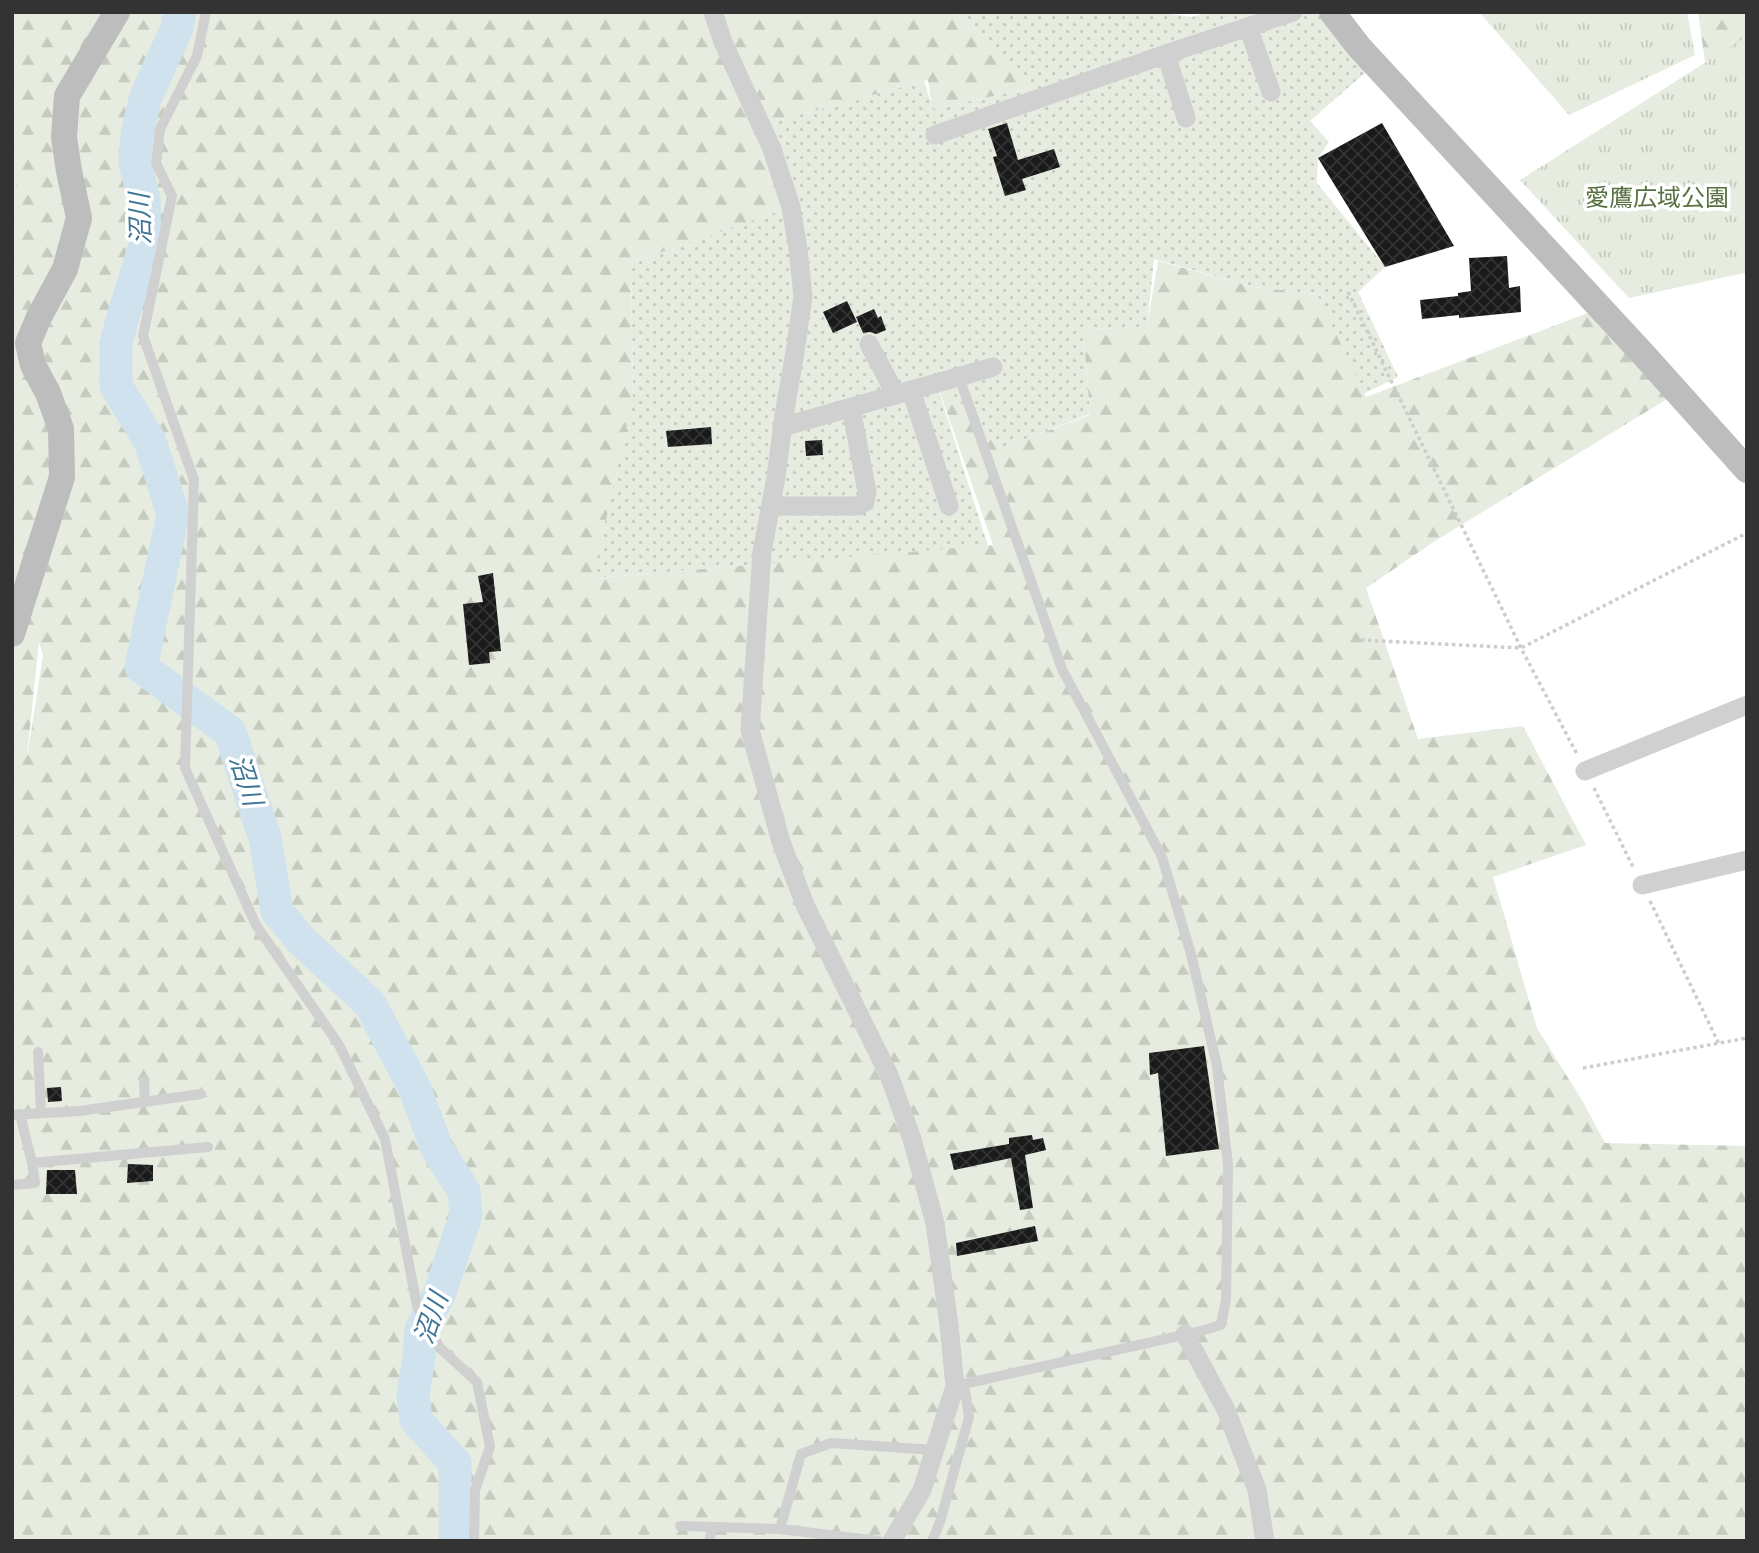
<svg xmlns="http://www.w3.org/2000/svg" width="1759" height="1553" viewBox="0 0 1759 1553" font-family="Figtree,'Noto Sans JP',sans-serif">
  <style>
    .grass { fill: url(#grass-dots) }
    .forest { fill: url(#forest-firs); fill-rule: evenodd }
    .park { fill: url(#park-tufts) }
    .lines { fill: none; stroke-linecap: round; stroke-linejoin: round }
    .river { stroke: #cfe2ee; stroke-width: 33 }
    .building { fill: url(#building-cross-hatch) }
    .path { stroke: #cdcdcd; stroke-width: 3.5; stroke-dasharray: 3.5 3.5; stroke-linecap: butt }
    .lane { stroke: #d0d0d0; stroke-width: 10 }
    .street { stroke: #d0d0d0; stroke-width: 19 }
    .secondary { stroke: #bdbdbd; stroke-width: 26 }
    .labels { text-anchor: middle; stroke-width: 7; stroke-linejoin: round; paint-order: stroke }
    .park-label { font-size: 24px; fill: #56703f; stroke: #fff }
    .water-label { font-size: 26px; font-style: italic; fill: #3f7597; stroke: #fff }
  </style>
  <defs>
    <pattern id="grass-dots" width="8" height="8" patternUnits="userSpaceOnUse" patternTransform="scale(1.75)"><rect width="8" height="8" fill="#e6ecdf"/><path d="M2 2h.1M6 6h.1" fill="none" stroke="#c6cbc0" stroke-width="1.8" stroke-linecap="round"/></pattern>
    <pattern id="forest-firs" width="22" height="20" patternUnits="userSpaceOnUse" patternTransform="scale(1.75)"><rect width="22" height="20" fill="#e6ecdf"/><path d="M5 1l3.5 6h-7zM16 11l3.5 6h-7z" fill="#c6cbc0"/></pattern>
    <pattern id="park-tufts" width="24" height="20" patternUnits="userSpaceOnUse" patternTransform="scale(1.75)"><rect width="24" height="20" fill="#e6ecdf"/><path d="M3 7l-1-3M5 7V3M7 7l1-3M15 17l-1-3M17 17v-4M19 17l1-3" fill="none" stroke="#c6cbc0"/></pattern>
    <pattern id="building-cross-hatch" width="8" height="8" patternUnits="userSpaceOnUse" patternTransform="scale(1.75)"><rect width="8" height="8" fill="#1a1a1a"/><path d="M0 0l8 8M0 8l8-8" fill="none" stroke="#333"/></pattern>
  </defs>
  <rect width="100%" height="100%" fill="#fff"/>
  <!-- grass -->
  <g class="grass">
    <path d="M12 12H28L12 272Z"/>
    <path d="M952 12H1154L1192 17 1210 12H1323L1366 72 1310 121 1329 142 1318 158 1317 183 1385 267 1358 292 1398 377 1359 396 1317 294 1253 287 1154 259 1147 327 1083 329 1090 414 1004 447 937 385 988 546 592 578 633 392 631 263 781 210 776 121 924 81 933 109 1034 87Z"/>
  </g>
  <!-- forest -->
  <g class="forest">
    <path d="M12 12H952L1035 87 932 109 928 80 777 121 791 207 631 263 633 398 593 578 993 545 935 378 1004 447 1090 415 1083 329 1147 327 1158 261 1253 287 1317 294 1366 397 1601 308 1677 393 1435 541 1366 588 1418 739 1523 726 1586 845 1493 877 1537 1028 1583 1102 1605 1143 1747 1146V1541H27L12 1538V254L17 179 12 143ZM39 642 43 656 27 757V756Z"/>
    <path d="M1698 12H1747V43L1705 62Z"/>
  </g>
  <!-- park -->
  <g class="park">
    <path d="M1479 12H1687L1695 55 1569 115Z"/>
    <path d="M1747 36V276L1744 273 1629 298 1520 180Z"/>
  </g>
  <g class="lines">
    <!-- river -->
    <path class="river" d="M180 12 177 28 145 99 137 135 135 162 144 199 145 245 122 320 116 344V386L150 441 173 514 141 667 230 732 265 838 277 911 302 941 370 1004 415 1089 437 1149 464 1191 466 1215 440 1292 421 1330 419 1357 413 1394 416 1420 455 1463V1536"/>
  </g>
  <!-- building -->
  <g class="building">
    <path d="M1007 123 1018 160 1054 149 1060 167 1022 179 1026 190 1005 196 993 157 997 156 988 129Z"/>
    <path d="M1382 123 1454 246 1385 267 1318 158Z"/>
    <path d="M1507 256 1509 288 1520 286 1521 312 1459 318V315L1422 319 1420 300 1458 296V293L1471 291 1469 258Z"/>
    <path d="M847 301 857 322 833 333 823 312Z"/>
    <path d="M874 309 878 318 881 316 886 330 876 334 870 332 863 333 856 317Z"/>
    <path d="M711 427 712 444 668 447 666 431Z"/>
    <path d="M822 440 823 455 806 456 805 441Z"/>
    <path d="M493 573 501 651 489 652 490 663 469 665 463 604 483 602 478 576Z"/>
    <path d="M1204 1046 1219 1149 1166 1156 1158 1073 1150 1075 1149 1053Z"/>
    <path d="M61 1087 62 1101 48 1102 47 1088Z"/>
    <path d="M1032 1135 1033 1140 1043 1138 1046 1150 1025 1155 1033 1208 1020 1210 1011 1158 954 1170 950 1154 1009 1144V1138Z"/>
    <path d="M128 1164 153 1165V1181L127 1183Z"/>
    <path d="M47 1170H75L77 1194H46Z"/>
    <path d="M1035 1226 1038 1241 957 1256 956 1243Z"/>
  </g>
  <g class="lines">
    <!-- path -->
    <g class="path">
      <path d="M1348 292 1521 648 1578 756"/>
      <path d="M1361 640 1521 648 1747 533"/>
      <path d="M1594 788 1634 869"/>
      <path d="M1650 901 1719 1044"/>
      <path d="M1583 1068 1747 1038"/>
    </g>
    <!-- lane -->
    <g class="lane">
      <path d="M206 12 197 56 160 129 156 163 172 196 143 336 194 480 185 768 256 925 339 1045 385 1139 417 1306 440 1348 477 1382 490 1447 475 1490 474 1541"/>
      <path d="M38 1052 41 1113"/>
      <path d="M144 1081 145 1102"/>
      <path d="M20 1114 32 1163 208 1147"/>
      <path d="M12 1115 79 1111 201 1094"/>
      <path d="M12 1185 35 1183 32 1163"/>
      <path d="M955 1386 1197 1332 1221 1325 1226 1300 1228 1165 1217 1066 1191 954 1162 857 1062 669 959 377"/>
      <path d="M680 1526 780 1529"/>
      <path d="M709 1541 713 1527"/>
      <path d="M879 1541 780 1529 801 1454 831 1443 935 1450"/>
      <path d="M932 1541 940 1522 969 1417 965 1390 956 1386"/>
    </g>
    <!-- street -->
    <g class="street">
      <path d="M713 12 723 42 772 149 791 207 798 249 803 296 795 352 784 415 776 477 762 552 750 730 781 842 805 905 889 1075 912 1139 935 1223 949 1325 955 1386 922 1490 892 1541"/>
      <path d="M1248 27 1271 92"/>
      <path d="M1166 54 1186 118"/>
      <path d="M935 135 1166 54 1293 12"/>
      <path d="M869 344 896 395"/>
      <path d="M911 390 949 506"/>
      <path d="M782 427 993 367"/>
      <path d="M771 506H858L865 502 867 492 851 408"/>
      <path d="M1585 771 1747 705"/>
      <path d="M1642 885 1747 860"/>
      <path d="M1185 1334 1226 1410 1257 1490 1265 1541"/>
    </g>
    <!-- secondary -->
    <g class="secondary">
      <path d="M1332 12 1359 47 1643 354 1747 470"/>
      <path d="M12 634 62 477 61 429 48 393 33 365 28 343 39 317 65 269 79 218 69 171 64 137 67 96 117 12"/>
    </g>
  </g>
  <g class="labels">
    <!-- park labels -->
    <g class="park-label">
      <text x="1657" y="206">愛鷹広域公園</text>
    </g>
    <!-- water labels -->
    <g class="water-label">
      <text transform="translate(140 219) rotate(-92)" y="9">沼川</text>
      <text transform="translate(246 780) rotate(72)" y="9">沼川</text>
      <text transform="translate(431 1318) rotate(-71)" y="9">沼川</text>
    </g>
  </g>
  <!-- border -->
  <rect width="1759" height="1553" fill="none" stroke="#333333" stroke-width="28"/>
</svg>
